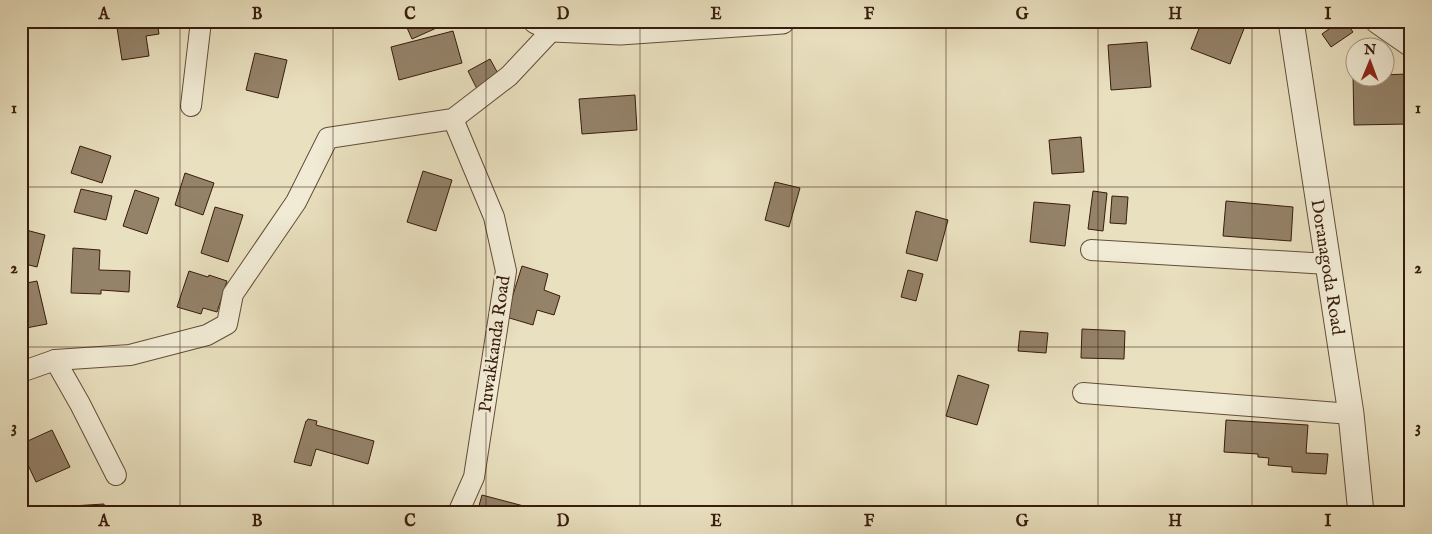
<svg xmlns="http://www.w3.org/2000/svg" width="1432" height="534" viewBox="0 0 1432 534" font-family="'IM FELL English',serif">
  <style>
    .building { fill: #948269; stroke: #381c0c }
    .lines { fill: none; stroke-linecap: round; stroke-linejoin: round }
    .minor-casing { stroke: #644d39; stroke-width: 22 }
    .tertiary-casing { stroke: #644d39; stroke-width: 27 }
    .minor { stroke: #f1ebd5; stroke-width: 20 }
    .tertiary { stroke: #f1ebd5; stroke-width: 25 }
    .grid { fill: none; stroke: #381c0c; stroke-width: 1; stroke-opacity: 0.55 }
    .labels { text-anchor: middle; stroke-width: 4.5; stroke-linejoin: round; paint-order: stroke }
    .street-label { font-size: 18px; fill: #381c0c; stroke: #f1ebd5 }
    .neatline { fill: none; stroke: #381c0c; stroke-width: 2 }
    .grid-label { font-size: 16px; text-anchor: middle; font-weight: bold; fill: #381c0c }
  </style>
  <rect width="100%" height="100%" fill="#e9e0bf"/>
  <filter id="stains"><feTurbulence type="fractalNoise" baseFrequency=".004" numOctaves="4"/><feColorMatrix values="0 0 0 0 .2 0 0 0 0 .09 0 0 0 0 .02 0 0 0 .5 -.17"/></filter>
  <radialGradient id="worn" r=".72"><stop offset=".6" stop-color="#630" stop-opacity="0"/><stop offset="1" stop-color="#630" stop-opacity=".3"/></radialGradient>
  <!-- building -->
  <g class="building">
    <path d="M116 21H157L159 34 146 36 149 56 122 60Z"/>
    <path d="M404 21H452L412 39Z"/>
    <path d="M1202 21H1247L1230 64 1191 49Z"/>
    <path d="M1340 21H1345L1353 32 1331 47 1322 34Z"/>
    <path d="M453 31 462 63 399 80 391 47Z"/>
    <path d="M1147 42 1151 87 1111 90 1108 45Z"/>
    <path d="M255 53 287 60 278 98 246 90Z"/>
    <path d="M490 59 501 79 478 91 468 71Z"/>
    <path d="M1406 74V78H1411V95H1407L1408 124 1354 125 1353 76H1354V78H1384V75Z"/>
    <path d="M635 95 637 130 582 134 579 99Z"/>
    <path d="M1081 137 1084 172 1052 174 1049 140Z"/>
    <path d="M80 146 111 156 102 183 71 173Z"/>
    <path d="M423 171 452 180 436 231 407 222Z"/>
    <path d="M185 173 214 183 203 215 175 205Z"/>
    <path d="M775 182 800 188 789 227 765 220Z"/>
    <path d="M81 189 112 196 106 220 74 212Z"/>
    <path d="M135 190 159 198 147 234 123 226Z"/>
    <path d="M1093 191 1107 193 1103 231 1088 229Z"/>
    <path d="M1112 196 1128 197 1126 224 1110 223Z"/>
    <path d="M1226 201 1293 207 1291 241 1223 236Z"/>
    <path d="M1034 202 1070 205 1065 246 1030 242Z"/>
    <path d="M215 207 243 215 228 262 201 253Z"/>
    <path d="M916 211 948 220 937 261 906 253Z"/>
    <path d="M26 230 45 235 37 267 21 263V248Z"/>
    <path d="M73 248 100 250 99 270 130 271 129 292 101 290V294L71 293Z"/>
    <path d="M522 266 548 274 544 290 560 296 554 315 537 310 533 325 506 317Z"/>
    <path d="M908 270 923 274 916 301 901 297Z"/>
    <path d="M189 271 208 277 209 275 227 281 217 312 203 308 201 314 177 307Z"/>
    <path d="M37 281 47 324 21 329V284Z"/>
    <path d="M1082 329 1125 331 1124 359 1081 358Z"/>
    <path d="M1020 331 1048 333 1046 353 1018 351Z"/>
    <path d="M958 375 989 385 977 425 946 416Z"/>
    <path d="M308 419 317 421 316 425 374 441 368 464 316 449 311 466 294 462 306 421H307Z"/>
    <path d="M1226 420 1308 425 1306 453 1328 454 1326 474 1292 472V467L1268 465 1269 458 1258 457V454L1224 452Z"/>
    <path d="M52 430 70 467 36 482 21 450V444Z"/>
    <path d="M482 495 535 509 534 513H477Z"/>
    <path d="M104 504 105 513H72V506Z"/>
  </g>
  <g class="lines">
    <!-- minor casing -->
    <g class="minor-casing">
      <g id="minor">
        <path d="M191 106 201 21"/>
        <path d="M453 119 494 217 506 271 474 477 458 513"/>
        <path d="M1091 250 1328 264"/>
        <path d="M55 360 80 404 116 475"/>
        <path d="M21 372 55 360 130 355 207 335 227 324 233 294 296 202 328 138 453 119 509 76 553 29"/>
        <path d="M1083 393 1351 414"/>
      </g>
    </g>
    <!-- tertiary casing -->
    <g class="tertiary-casing">
      <g id="tertiary">
        <path d="M536 21 553 29 620 32 782 21"/>
        <path d="M1291 21 1351 414 1361 513"/>
        <path d="M1378 21 1411 44"/>
      </g>
    </g>
    <!-- minor -->
    <use href="#minor" class="minor"/>
    <!-- tertiary -->
    <use href="#tertiary" class="tertiary"/>
  </g>
  <!-- grid -->
  <path class="grid" d="M180 21V513M333 21V513M486 21V513M640 21V513M792 21V513M946 21V513M1098 21V513M1252 21V513M21 187H1411M21 347H1411"/>
  <g class="labels">
    <!-- street labels -->
    <g class="street-label">
      <text transform="translate(1328 267) rotate(81)" y="6">Doranagoda Road</text>
      <text transform="translate(494 344) rotate(-82)" y="6">Puwakkanda Road</text>
    </g>
  </g>
  <!-- margin -->
  <rect width="1432" height="534" fill="none" stroke="#e9e0bf" stroke-width="55"/>
  <!-- north arrow -->
  <g transform="translate(1370 62) rotate(1)"><circle r="24" fill="#f1ebd5" stroke="#a79885"/>
  <path d="M0-4L9 19L0 12L-9 19Z" fill="#8f2418"/>
  <text y="-8" font-size="14" font-weight="bold" text-anchor="middle" fill="#381c0c">N</text>
  </g>
  <rect x="28" y="28" width="1376" height="478" class="neatline"/>
  <g class="grid-label">
    <text x="104" y="19">A</text>
    <text x="257" y="19">B</text>
    <text x="410" y="19">C</text>
    <text x="563" y="19">D</text>
    <text x="716" y="19">E</text>
    <text x="869" y="19">F</text>
    <text x="1022" y="19">G</text>
    <text x="1175" y="19">H</text>
    <text x="1328" y="19">I</text>
    <text x="14" y="113">1</text>
    <text x="1418" y="113">1</text>
    <text x="14" y="273">2</text>
    <text x="1418" y="273">2</text>
    <text x="14" y="432">3</text>
    <text x="1418" y="432">3</text>
    <text x="104" y="526">A</text>
    <text x="257" y="526">B</text>
    <text x="410" y="526">C</text>
    <text x="563" y="526">D</text>
    <text x="716" y="526">E</text>
    <text x="869" y="526">F</text>
    <text x="1022" y="526">G</text>
    <text x="1175" y="526">H</text>
    <text x="1328" y="526">I</text>
  </g>
  <rect width="100%" height="100%" filter="url(#stains)"/>
  <rect width="100%" height="100%" fill="url(#worn)"/>
</svg>
